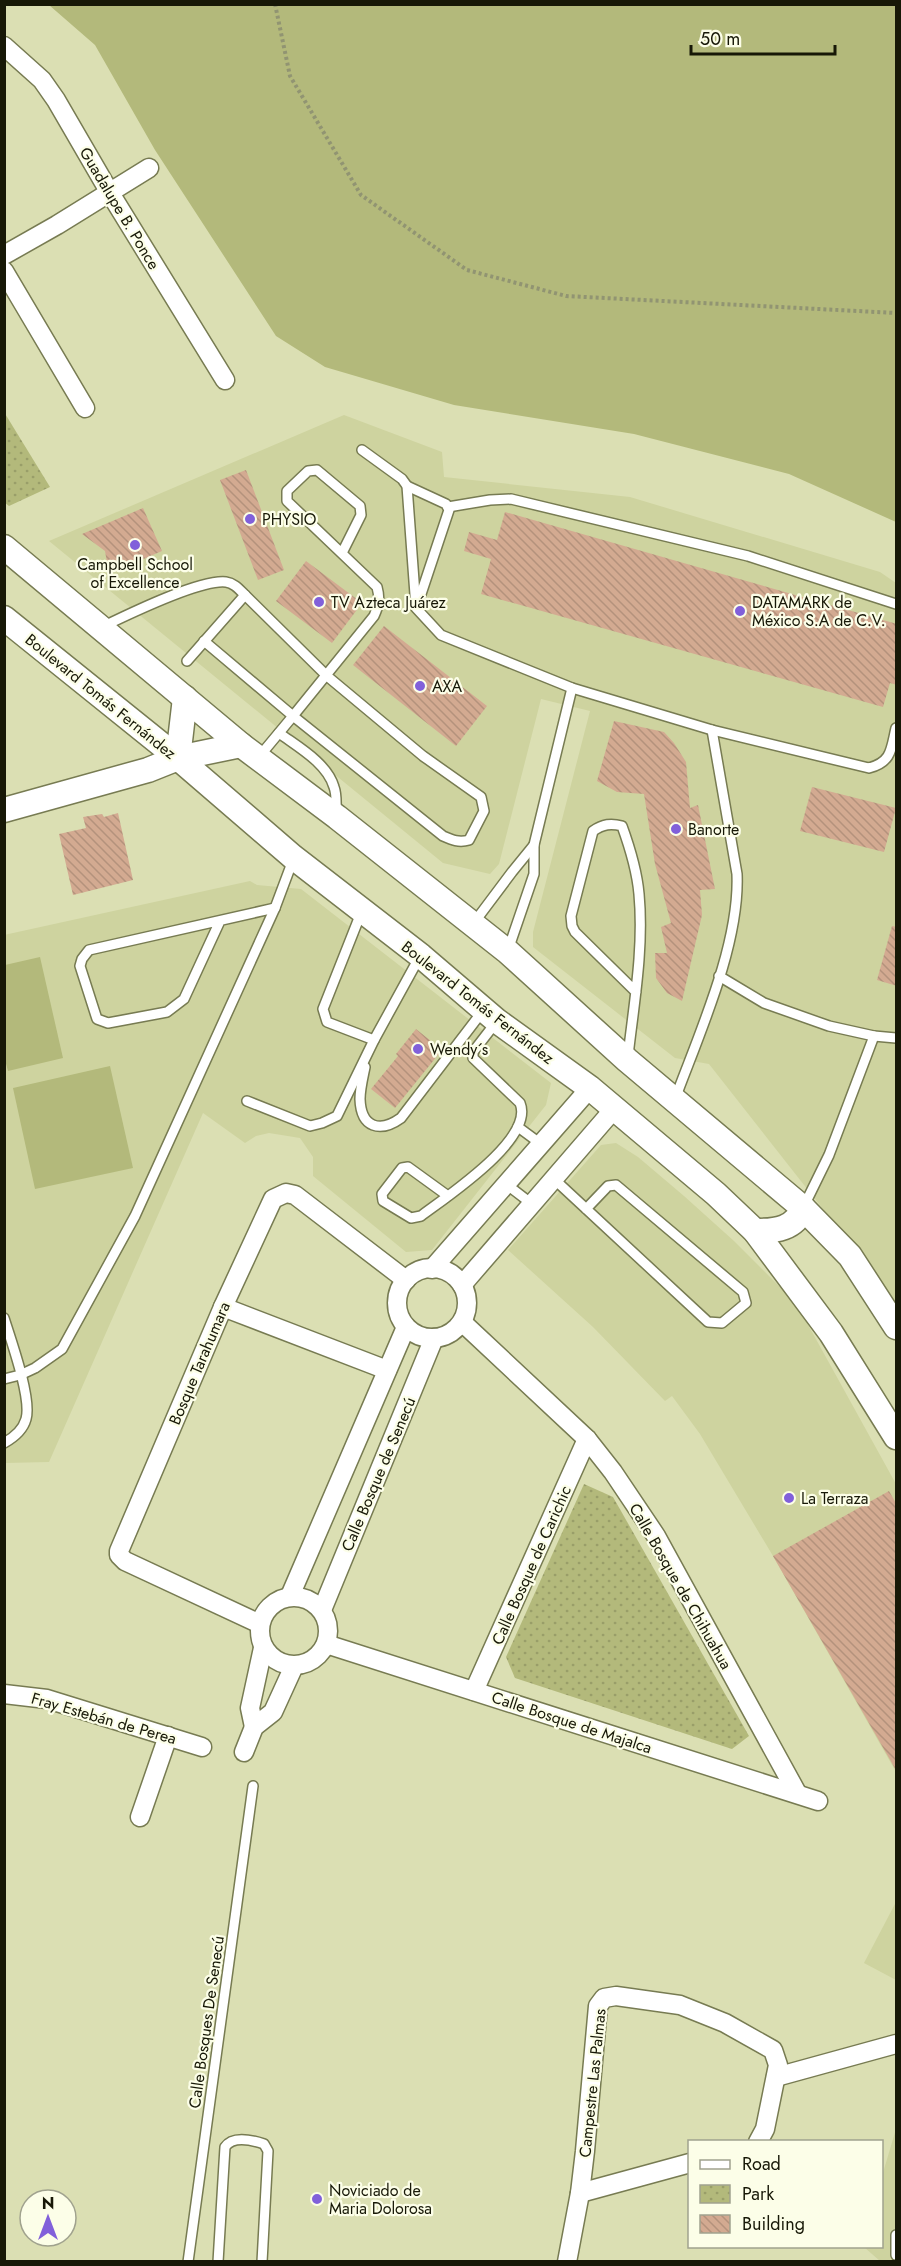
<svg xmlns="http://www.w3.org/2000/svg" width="901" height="2266" viewBox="0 0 901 2266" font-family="Jost,sans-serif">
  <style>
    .built { fill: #ced39f }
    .grass { fill: #b3b97b }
    .park { fill: url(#park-dots) }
    .building { fill: url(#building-back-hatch) }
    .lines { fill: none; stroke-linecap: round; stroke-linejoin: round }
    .lane-casing { stroke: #777b52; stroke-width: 12 }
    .street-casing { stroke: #777b52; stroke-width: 21 }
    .secondary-casing { stroke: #777b52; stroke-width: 27 }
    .path { stroke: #919472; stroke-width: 4; stroke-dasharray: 3 3; stroke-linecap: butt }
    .lane { stroke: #fff; stroke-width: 9 }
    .street { stroke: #fff; stroke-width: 18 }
    .secondary { stroke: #fff; stroke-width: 24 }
    .poi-dot { fill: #8160da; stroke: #fcfee8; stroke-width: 2 }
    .labels { text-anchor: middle; stroke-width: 4.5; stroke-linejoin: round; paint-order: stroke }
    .street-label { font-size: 16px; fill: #171807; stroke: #fcfee8 }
    .poi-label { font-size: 16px; fill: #171807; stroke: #fcfee8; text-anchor: start }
  </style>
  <defs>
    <pattern id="park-dots" width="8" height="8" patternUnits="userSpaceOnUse" patternTransform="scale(1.5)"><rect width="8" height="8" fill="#b3b97b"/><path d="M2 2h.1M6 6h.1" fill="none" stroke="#999e69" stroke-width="1.8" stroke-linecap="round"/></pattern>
    <pattern id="building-back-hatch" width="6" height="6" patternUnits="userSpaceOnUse" patternTransform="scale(1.5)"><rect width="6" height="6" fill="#d3aa91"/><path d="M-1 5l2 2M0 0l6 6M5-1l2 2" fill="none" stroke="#b4927c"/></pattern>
  </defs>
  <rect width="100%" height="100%" fill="#dbdfb3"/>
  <!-- built -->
  <g class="built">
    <path d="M344 415 442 452 444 477 630 497 880 572 896 583V1302L709 1064 675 1058 533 947V932L590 711 541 699 499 864 490 874 443 863 49 541Z"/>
    <path d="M250 881 257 885 301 889 551 1083 546 1105 432 1250 406 1252 313 1176V1157L300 1138 269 1133 256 1136 245 1143 203 1113 49 1462 5 1463 4 935Z"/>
    <path d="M616 1143 638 1157 684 1196 734 1241 796 1303 896 1484V1772L773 1556 700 1434 672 1396 665 1401 593 1327 508 1250 601 1145Z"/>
    <path d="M896 1902V1980L864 1963Z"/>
    <path d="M896 2129V2261H880L864 2247 882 2246V2176Z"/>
  </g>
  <!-- grass -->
  <g class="grass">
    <path d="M49 5H896V522L789 474 634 434 454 405 325 367 276 336 155 150 95 45Z"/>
    <path d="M40 957 63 1058 8 1071 4 1056 5 965Z"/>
    <path d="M110 1066 133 1168 35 1189 13 1088Z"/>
  </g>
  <!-- park -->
  <g class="park">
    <path d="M4 412 50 487 9 506 4 502Z"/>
    <path d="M584 1484 613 1497 749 1736 732 1749 515 1678 506 1657Z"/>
  </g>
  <!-- building -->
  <g class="building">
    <path d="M246 470 284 570 258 580 220 480Z"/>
    <path d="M143 508 162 551 109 574 105 551 82 534Z"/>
    <path d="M505 512 897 624V685L890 683 883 707 481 594 491 559 464 551 469 532 497 540Z"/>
    <path d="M306 561 362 603 332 643 276 601Z"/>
    <path d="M384 626 487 706 456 746 353 665Z"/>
    <path d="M614 721 664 732 674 743 686 762 690 808 698 805 715 889 700 890 702 915 682 1001 667 993 656 978 655 953H667L661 927 671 923 655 864 644 794 617 792 597 781Z"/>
    <path d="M812 787 896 808 884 852 800 831Z"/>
    <path d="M118 813 133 880 73 895 59 834 86 828 83 817 102 814 104 817Z"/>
    <path d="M892 926 897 927V986L877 980Z"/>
    <path d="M416 1029 442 1050 395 1108 371 1089 398 1056 396 1054Z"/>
    <path d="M889 1491 897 1505V1772L773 1556Z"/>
  </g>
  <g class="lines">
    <!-- lane casing -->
    <g class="lane-casing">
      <g id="lane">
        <path d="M362 450 402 479 407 486 416 608 441 635 572 688 712 730 869 768C892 762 891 749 896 728"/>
        <path d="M407 486 446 504 449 510 418 603"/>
        <path d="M448 507 490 500 511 499 748 556 896 604"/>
        <path d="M102 627C127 615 200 579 226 582 234 583 239 589 245 595"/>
        <path d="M204 641 293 716 374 616C379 605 380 598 377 587L287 501V491L308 471 317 470 360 506 361 515 342 553"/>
        <path d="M187 661 245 595 327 676 423 756 481 797 484 811 469 840C459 843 452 840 443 836L293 716 258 758"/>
        <path d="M279 733C298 747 327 763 334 787 337 795 336 804 336 812"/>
        <path d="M361 913 323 1009 327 1022 374 1040"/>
        <path d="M220 921 184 999 167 1012 108 1023 97 1019 80 966 82 959 89 950 275 908"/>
        <path d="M473 924 512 872 534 845"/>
        <path d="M508 950 534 874V845L572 688"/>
        <path d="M719 976 764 1003 829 1026 874 1036 829 1155 804 1206"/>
        <path d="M874 1036 896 1038"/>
        <path d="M628 1056C634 1003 644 948 639 894 637 871 630 848 622 826 611 823 603 824 593 831L571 916 572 926 575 932 636 992"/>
        <path d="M365 1067C363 1077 360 1089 360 1099 361 1128 380 1133 401 1118L482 1012"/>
        <path d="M675 1099C699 1034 740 944 737 874L712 730"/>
        <path d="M247 1101 310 1126 322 1123 337 1116 374 1040 419 958"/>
        <path d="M518 1127 541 1144"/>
        <path d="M554 1179 708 1322 722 1323 746 1303 743 1292 616 1185 608 1186 586 1209"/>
        <path d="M506 1184 532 1204"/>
        <path d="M448 1196 408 1167 402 1168 382 1194 383 1201 411 1218 421 1216C446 1197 535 1139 520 1103L473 1058V1052L497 1021"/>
        <path d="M4 1318C11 1340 32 1399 26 1419 23 1430 13 1438 4 1443"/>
        <path d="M4 1379 20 1375 35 1368 62 1349 135 1216 275 908 293 860"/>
        <path d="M896 2235V2255"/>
        <path d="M188 2262 253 1786"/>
        <path d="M218 2262 225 2147C233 2135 252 2140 264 2144L268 2151 262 2262"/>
      </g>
    </g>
    <!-- street casing -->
    <g class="street-casing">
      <g id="street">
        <path d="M4 46 42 80 56 100 110 193 225 380"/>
        <path d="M4 255 57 225 149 168"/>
        <path d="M4 271 85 408"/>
        <circle cx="432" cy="1303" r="35"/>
        <path d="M432 1269 590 1088"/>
        <path d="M462 1285 614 1109"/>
        <path d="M223 1307 387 1370"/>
        <path d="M462 1322 587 1439 613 1472 656 1536 797 1793"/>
        <path d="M290 1596 406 1327"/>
        <circle cx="294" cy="1631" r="34"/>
        <path d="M322 1610 434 1338"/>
        <path d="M260 1624 125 1561 119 1555V1551L223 1307 273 1199 286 1193 295 1195 406 1280"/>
        <path d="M326 1644 818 1801"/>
        <path d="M474 1691 587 1439"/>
        <path d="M4 1694 47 1699 202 1747"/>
        <path d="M254 1727 250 1708 263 1648"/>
        <path d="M244 1752 254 1727 273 1712 294 1666"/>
        <path d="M140 1817 168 1736"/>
        <path d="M776 2077 896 2044"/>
        <path d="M580 2193 690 2163"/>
        <path d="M567 2262 580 2193 585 2151 598 2006 604 1998 616 1996 680 2005 725 2023 773 2050 778 2065 765 2129 758 2142"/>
      </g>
    </g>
    <!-- secondary casing -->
    <g class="secondary-casing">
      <g id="secondary">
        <path d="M4 547 241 745 337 817 508 952 627 1060 803 1208 850 1256 896 1327"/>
        <path d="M4 618 178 758 293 857 421 956 497 1021 590 1088 716 1194 755 1231 831 1333 896 1437"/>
        <path d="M178 758 185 698"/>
        <path d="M4 810 148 770 178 758 241 745"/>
        <path d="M755 1231C776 1231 795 1229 803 1208"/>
      </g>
    </g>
    <!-- path -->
    <path class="path" d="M275 4 290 76 361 195 467 270 566 296 896 313"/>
    <!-- lane -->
    <use href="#lane" class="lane"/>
    <!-- street -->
    <use href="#street" class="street"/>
    <!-- secondary -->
    <use href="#secondary" class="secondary"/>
  </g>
  <!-- markers -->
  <g class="poi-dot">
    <circle cx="250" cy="519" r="6"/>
    <circle cx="135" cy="545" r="6"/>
    <circle cx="319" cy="602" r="6"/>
    <circle cx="740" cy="611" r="6"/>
    <circle cx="420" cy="686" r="6"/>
    <circle cx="676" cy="829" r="6"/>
    <circle cx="418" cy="1049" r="6"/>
    <circle cx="789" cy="1498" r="6"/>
    <circle cx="317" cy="2199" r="6"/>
  </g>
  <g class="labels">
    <!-- street labels -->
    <g class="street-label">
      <text transform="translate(120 208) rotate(59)" y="6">Guadalupe B. Ponce</text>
      <text transform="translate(101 696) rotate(39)" y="6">Boulevard Tomás Fernández</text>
      <text transform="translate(478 1002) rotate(38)" y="6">Boulevard Tomás Fernández</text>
      <text transform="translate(199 1363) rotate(-67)" y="6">Bosque Tarahumara</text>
      <text transform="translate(378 1474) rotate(-67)" y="6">Calle Bosque de Senecú</text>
      <text transform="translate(531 1565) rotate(-66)" y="6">Calle Bosque de Carichic</text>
      <text transform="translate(681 1586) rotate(60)" y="6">Calle Bosque de Chihuahua</text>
      <text transform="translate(104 1718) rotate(16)" y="6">Fray Estebán de Perea</text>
      <text transform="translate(572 1722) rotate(18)" y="6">Calle Bosque de Majalca</text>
      <text transform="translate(206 2022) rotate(-82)" y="6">Calle Bosques De Senecú</text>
      <text transform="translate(592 2083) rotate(-84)" y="6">Campestre Las Palmas</text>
    </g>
    <!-- poi labels -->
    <g class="poi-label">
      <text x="262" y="525">PHYSIO</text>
      <text x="135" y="570" text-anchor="middle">Campbell School<tspan x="135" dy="18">of Excellence</tspan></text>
      <text x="331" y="608">TV Azteca Juárez</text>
      <text x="752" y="608">DATAMARK de<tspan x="752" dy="18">México S.A de C.V.</tspan></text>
      <text x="432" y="692">AXA</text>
      <text x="688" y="835">Banorte</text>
      <text x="430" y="1055">Wendy´s</text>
      <text x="801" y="1504">La Terraza</text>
      <text x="329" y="2196">Noviciado de<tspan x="329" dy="18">Maria Dolorosa</tspan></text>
    </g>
  </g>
  <!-- border -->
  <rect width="901" height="2266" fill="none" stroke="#171807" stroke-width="12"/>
  <!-- legend -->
  <rect x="688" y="2140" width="195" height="108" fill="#fcfee8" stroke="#a0a28e" stroke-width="1.5"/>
  <rect x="700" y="2160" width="30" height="9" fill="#ffffff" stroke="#a0a28e" stroke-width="1.5"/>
  <text x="742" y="2170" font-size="18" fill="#171807">Road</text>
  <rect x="700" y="2185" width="30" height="18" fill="url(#park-dots)" stroke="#a0a28e" stroke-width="1.5"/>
  <text x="742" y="2200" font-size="18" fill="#171807">Park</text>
  <rect x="700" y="2215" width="30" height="18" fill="url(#building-back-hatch)" stroke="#a0a28e" stroke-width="1.5"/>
  <text x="742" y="2230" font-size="18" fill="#171807">Building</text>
  <!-- north arrow -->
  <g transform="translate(48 2218)"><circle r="28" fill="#fcfee8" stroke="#a0a28e" stroke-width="1.5"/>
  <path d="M0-4.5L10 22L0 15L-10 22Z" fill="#8160da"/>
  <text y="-9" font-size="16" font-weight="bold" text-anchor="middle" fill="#171807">N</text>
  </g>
  <!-- scale -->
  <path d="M691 45v9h144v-9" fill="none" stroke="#171807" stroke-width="3"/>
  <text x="700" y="45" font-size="18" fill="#171807" stroke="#fcfee8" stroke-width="4.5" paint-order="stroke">50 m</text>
</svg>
